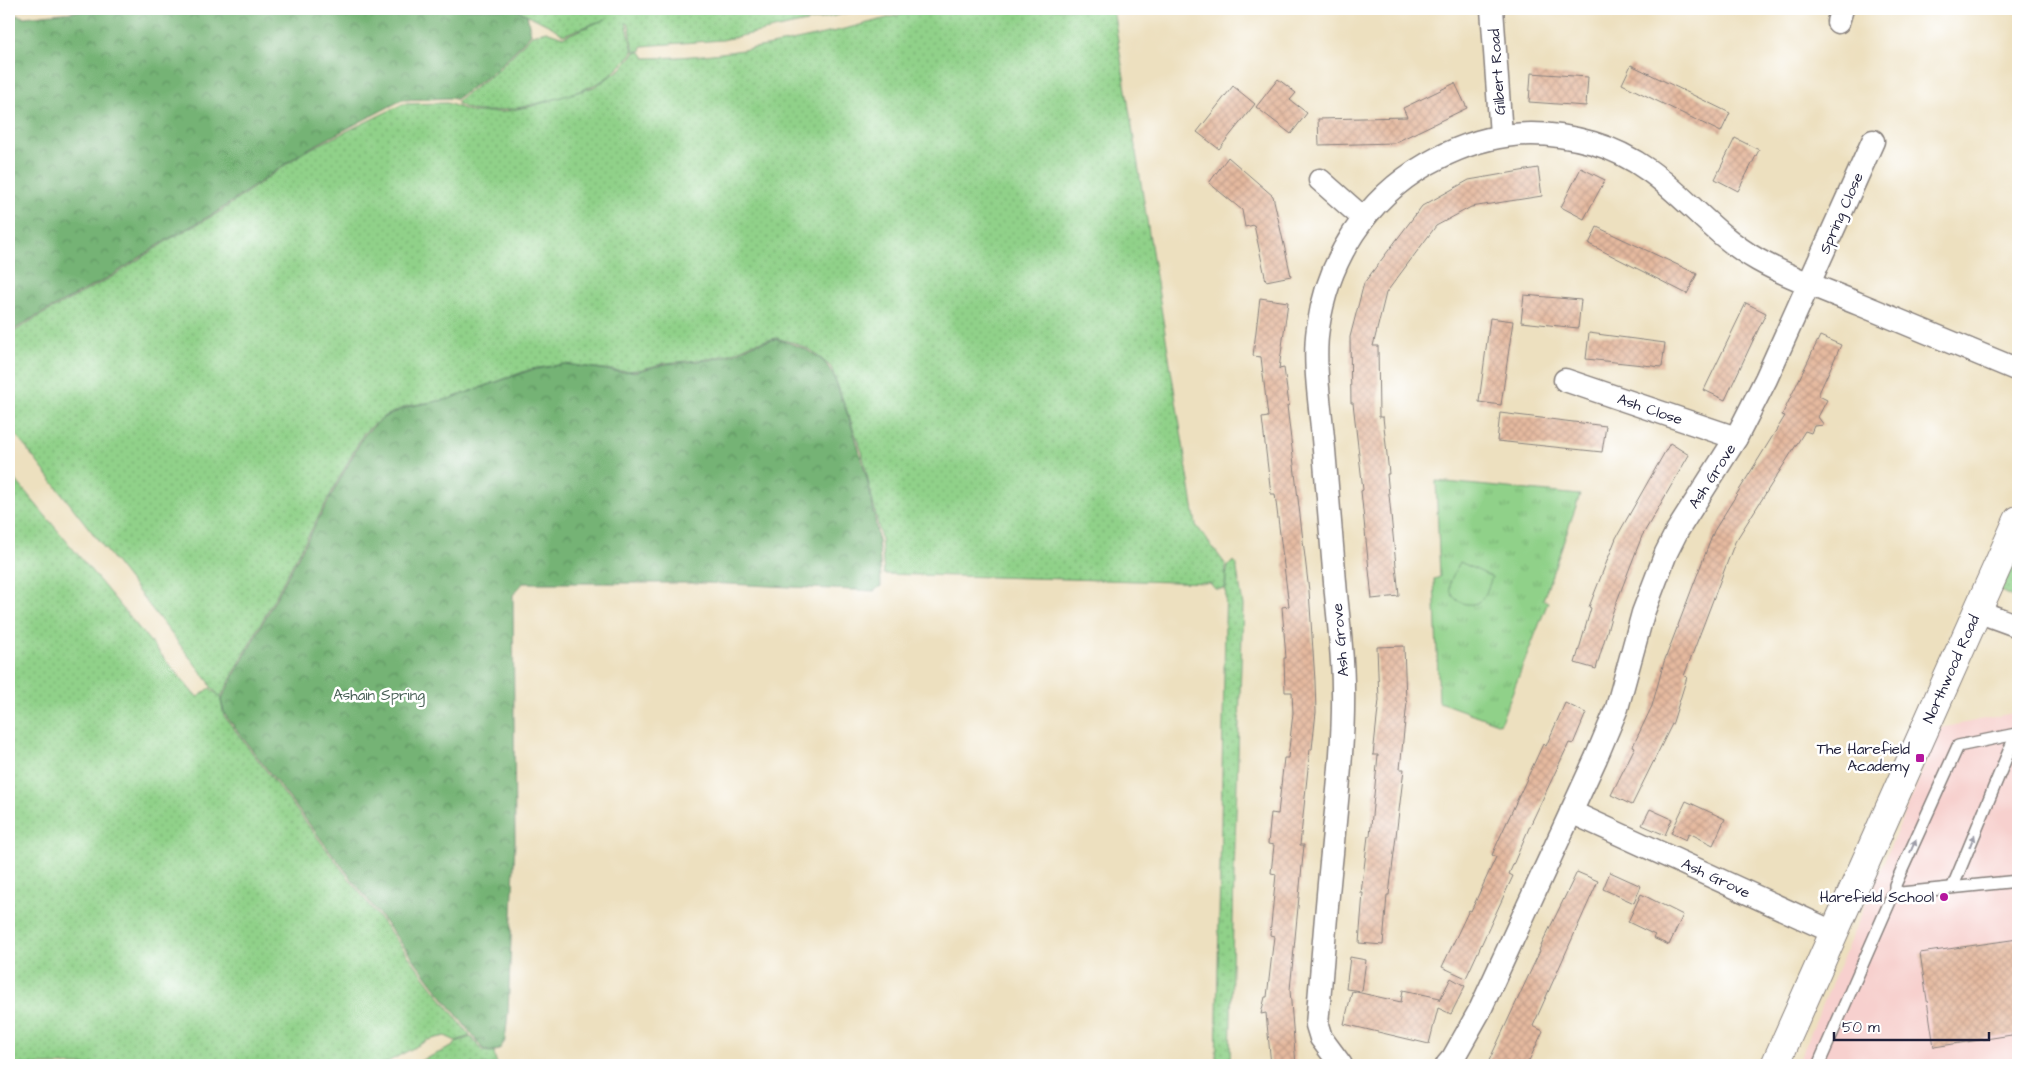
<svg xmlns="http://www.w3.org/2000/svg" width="2027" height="1074" viewBox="0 0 2027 1074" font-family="'Architects Daughter',sans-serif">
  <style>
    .built { fill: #f7d0ce }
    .grass { fill: url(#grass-dots); stroke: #597a62 }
    .forest { fill: url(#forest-crowns); stroke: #4b6a58 }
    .park { fill: url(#park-tufts); stroke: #597a62 }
    .garden { fill: #90d189; stroke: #597a62 }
    .building { fill: url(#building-cross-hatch) }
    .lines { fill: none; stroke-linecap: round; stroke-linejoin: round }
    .service-casing { stroke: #88817d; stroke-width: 14 }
    .minor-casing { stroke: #88817d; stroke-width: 25 }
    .tertiary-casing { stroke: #88817d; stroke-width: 30 }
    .service { stroke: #fff; stroke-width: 11 }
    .minor { stroke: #fff; stroke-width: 22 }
    .tertiary { stroke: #fff; stroke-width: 28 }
    .oneway { fill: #9c9ca7 }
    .poi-dot { fill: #b5179e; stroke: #fff; stroke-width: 2 }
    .labels { text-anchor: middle; stroke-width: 5; stroke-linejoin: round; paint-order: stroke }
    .street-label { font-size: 15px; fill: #22223b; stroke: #fff }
    .park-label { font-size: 15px; fill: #485f56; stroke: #fff }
    .poi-label { font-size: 15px; fill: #22223b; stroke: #fff; text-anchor: end }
  </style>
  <defs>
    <pattern id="grass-dots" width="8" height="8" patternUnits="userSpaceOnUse" patternTransform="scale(1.25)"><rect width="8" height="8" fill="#90d189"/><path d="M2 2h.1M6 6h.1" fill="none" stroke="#7cb377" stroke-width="1.8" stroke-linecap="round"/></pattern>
    <pattern id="forest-crowns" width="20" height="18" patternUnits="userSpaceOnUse" patternTransform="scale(1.25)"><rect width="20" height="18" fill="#74b375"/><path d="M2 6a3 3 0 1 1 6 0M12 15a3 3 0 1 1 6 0" fill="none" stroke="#5f9161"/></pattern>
    <pattern id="park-tufts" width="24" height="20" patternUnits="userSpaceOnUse" patternTransform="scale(1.25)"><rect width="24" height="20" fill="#90d189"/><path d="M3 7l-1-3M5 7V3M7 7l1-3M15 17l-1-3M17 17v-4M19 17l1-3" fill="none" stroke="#7cb377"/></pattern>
    <pattern id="building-cross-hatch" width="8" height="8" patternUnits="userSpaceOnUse" patternTransform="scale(1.25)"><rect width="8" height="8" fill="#e5b99f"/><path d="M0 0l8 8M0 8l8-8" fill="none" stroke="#c49f8a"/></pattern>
  </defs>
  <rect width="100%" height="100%" fill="#fff"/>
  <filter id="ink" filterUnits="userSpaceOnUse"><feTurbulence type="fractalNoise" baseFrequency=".02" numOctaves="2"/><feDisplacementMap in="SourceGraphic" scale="10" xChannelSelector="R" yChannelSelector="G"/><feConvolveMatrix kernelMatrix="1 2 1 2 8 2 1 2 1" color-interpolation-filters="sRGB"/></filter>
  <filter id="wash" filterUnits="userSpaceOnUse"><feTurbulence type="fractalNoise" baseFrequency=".0096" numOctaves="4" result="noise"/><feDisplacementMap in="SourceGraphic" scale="20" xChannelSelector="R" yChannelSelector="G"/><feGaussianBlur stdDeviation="1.12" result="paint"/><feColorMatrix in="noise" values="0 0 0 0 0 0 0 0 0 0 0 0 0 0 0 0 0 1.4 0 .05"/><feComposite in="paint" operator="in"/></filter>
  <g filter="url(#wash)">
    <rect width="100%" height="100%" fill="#ede0bf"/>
    <!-- built -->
    <path class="built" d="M2018 712V1065H1797L1941 728Z"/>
    <!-- grass -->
    <g class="grass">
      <path d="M516 9H867L722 40 642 46 641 51H634L629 25 626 22 633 52C622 65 609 79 592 86 564 98 501 116 472 110 467 109 462 106 458 104L457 101 497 71 532 35 546 31 563 37 606 19 563 35 552 27Z"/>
      <path d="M921 9H1113L1196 525 1226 565 1225 589H1215L1210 583 884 574 881 539 862 452 831 367 812 351 795 343 776 338 754 343 733 353 708 359 665 363 638 370 620 371 565 364 531 369 449 399 407 406 383 417 363 434 221 697 211 687 209 682 9 426V335L34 319 112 277 170 239 218 213 304 152 403 104 447 103 472 112H502L532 106 594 87 621 69 635 52H641L645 58C739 58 831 33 921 9Z"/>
      <path d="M9 472 193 693 198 697 210 688 220 697 224 716 470 1036 456 1041 445 1036 428 1040 382 1065H9Z"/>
      <path d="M2018 530V600L1993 587Z"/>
      <path d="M1233 561 1236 564 1243 605 1234 873 1230 1065H1216L1226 577 1228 566Z"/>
      <path d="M471 1037 483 1051 494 1053 497 1065H411L454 1046 456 1042Z"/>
    </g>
    <!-- forest -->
    <g class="forest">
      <path d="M101 9H515L527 15 531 34 496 70 456 99 449 98 402 100 304 151 217 212 168 239 111 276 33 318 9 333V13L24 17Z"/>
      <path d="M776 339C794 344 818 352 829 368 835 377 838 390 842 400 865 459 880 523 881 586L874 591 707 583H523L513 595 515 841 508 1013 505 1041 499 1050 491 1052 483 1049 225 715 221 700 364 435 383 418 407 407 449 399 531 370 565 364 620 372 638 371 666 364 709 360 734 354 755 344Z"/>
    </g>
    <!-- park -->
    <path class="park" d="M1436 481 1580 495 1543 600 1548 602 1500 724 1439 702 1434 579 1440 577Z"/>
    <!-- garden -->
    <path class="garden" d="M1460 562 1492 577C1489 584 1486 597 1480 601 1469 609 1451 601 1450 588 1449 579 1457 569 1460 562Z"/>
    <g id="blocks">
      <!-- building -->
      <g class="building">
        <path d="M1631 65 1730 113 1721 132 1622 84Z"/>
        <path d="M1531 73 1588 77 1586 106 1529 102Z"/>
        <path d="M1278 79 1296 93 1290 100 1307 113 1291 134 1256 107Z"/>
        <path d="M1455 83 1467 108 1394 143 1319 145 1318 119 1407 117 1403 108Z"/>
        <path d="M1233 86 1255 104 1219 149 1197 132Z"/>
        <path d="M1735 138 1759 150 1738 191 1715 179Z"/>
        <path d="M1228 157 1273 196 1291 276 1266 281 1254 225 1245 227 1242 210 1209 183Z"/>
        <path d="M1538 168 1542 196 1471 207 1436 226 1386 293 1373 346H1378L1379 417H1383L1386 445 1389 474H1387L1399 596 1372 599 1361 491 1363 490 1353 403H1351L1350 337 1364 283 1422 206 1469 180Z"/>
        <path d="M1581 168 1605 180 1584 219 1561 207Z"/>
        <path d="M1597 227 1697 274 1687 294 1589 244Z"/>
        <path d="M1524 295 1581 300 1578 328 1521 322Z"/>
        <path d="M1260 298 1288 302 1279 369 1284 368 1289 405 1287 406 1309 591 1315 681 1316 712 1312 749H1310L1300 845H1304L1290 990 1296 1065H1271L1266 1013 1261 1014 1265 997H1267L1274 936 1270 935 1276 874 1271 873 1274 845 1268 844 1271 813 1278 814 1284 758H1288L1293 713 1292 692H1285L1284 658H1286L1282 607 1289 606 1275 494H1271L1264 435 1262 418 1268 417 1261 357 1253 356Z"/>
        <path d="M1746 303 1766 313 1725 400 1704 390Z"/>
        <path d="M1490 318 1513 321 1501 405 1479 402Z"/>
        <path d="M1589 333 1665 343 1662 367 1586 359Z"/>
        <path d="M1820 336 1841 345 1819 393V396L1827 400 1818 417 1824 425 1814 426 1811 433 1805 431 1735 542 1684 676 1687 677 1673 722 1632 805 1611 795 1635 747 1633 746 1652 706 1664 662 1714 531 1785 416 1782 415Z"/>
        <path d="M1500 413 1606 426 1602 452 1497 441Z"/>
        <path d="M1670 443 1689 455 1642 536 1612 614 1596 669 1575 663 1591 608 1589 607 1616 538Z"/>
        <path d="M1404 646 1406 701 1407 702 1400 769H1404L1389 895H1387L1383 945 1359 943 1363 893H1361L1368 836H1370L1378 755H1373L1379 700 1377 647Z"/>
        <path d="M1565 703 1586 713 1573 744 1569 743 1529 828 1509 874 1513 876 1466 978 1442 967 1469 910 1471 911 1496 857 1492 855 1500 837 1543 744 1546 746Z"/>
        <path d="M1686 801 1725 819 1713 845 1689 833 1686 840 1671 833Z"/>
        <path d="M1650 809 1672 819 1665 835 1642 825Z"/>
        <path d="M1577 872 1598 881 1533 1026 1543 1031 1527 1065H1487L1540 951 1539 950Z"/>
        <path d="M1610 872 1641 886 1634 903 1603 889Z"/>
        <path d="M1641 894 1683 915 1669 945 1653 938 1655 935 1628 922Z"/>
        <path d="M2018 939V1034L1934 1047 1920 953Z"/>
        <path d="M1350 957 1366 960 1362 991 1346 989Z"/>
        <path d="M1451 978 1465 986 1451 1014 1438 1008 1429 1044 1344 1024 1352 991 1401 1002 1403 990 1440 998 1439 1001Z"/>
      </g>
    </g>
  </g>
  <g filter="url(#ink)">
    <use href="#blocks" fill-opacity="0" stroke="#88817d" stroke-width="1"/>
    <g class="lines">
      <!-- service casing -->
      <g class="service-casing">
        <g id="service">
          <path d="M1953 886 2016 734H2018"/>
          <path d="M1895 890 1901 893 2018 881"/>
          <path d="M1821 1065 1820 1061 1895 890V885L1958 746 2016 734"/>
        </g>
      </g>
      <!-- minor casing -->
      <g class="minor-casing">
        <g id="minor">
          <path d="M1492 9 1501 135"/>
          <path d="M1838 22 1842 9"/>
          <path d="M1320 180 1363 218"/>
          <path d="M1565 380 1736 438"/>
          <path d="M1977 611 2018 626"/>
          <path d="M1571 812 1833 932"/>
          <path d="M1341 1065 1321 1038 1317 1025C1322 967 1326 910 1332 853 1337 798 1344 743 1343 688 1343 657 1339 625 1336 594 1332 542 1327 490 1323 438 1320 404 1313 361 1318 328 1328 259 1366 199 1427 164 1482 133 1532 126 1593 143 1668 165 1696 225 1758 260 1790 278 1825 290 1859 304 1912 326 1965 348 2018 370"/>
          <path d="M1447 1065 1453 1058 1480 1010 1596 758 1617 708 1643 613 1666 553 1677 531 1736 438 1766 379 1873 141"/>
        </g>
      </g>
      <!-- tertiary casing -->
      <g class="tertiary-casing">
        <path id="tertiary" d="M1775 1065 2018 520"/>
      </g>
      <!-- service -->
      <use href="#service" class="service"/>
      <!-- minor -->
      <use href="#minor" class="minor"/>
      <!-- tertiary -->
      <use href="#tertiary" class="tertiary"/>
    </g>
    <!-- one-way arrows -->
    <defs><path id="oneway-solid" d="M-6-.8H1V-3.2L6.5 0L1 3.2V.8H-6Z" transform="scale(1.25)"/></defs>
    <g class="oneway">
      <use href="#oneway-solid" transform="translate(1972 841) rotate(-68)"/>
      <use href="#oneway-solid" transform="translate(1913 846) rotate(-66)"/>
    </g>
  </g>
  <!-- markers -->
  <g class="poi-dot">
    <rect x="1915" y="753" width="10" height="10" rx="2.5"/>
    <circle cx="1944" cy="897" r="5"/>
  </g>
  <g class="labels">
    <!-- street labels -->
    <g class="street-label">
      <text transform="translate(1497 72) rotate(-94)" y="5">Gilbert Road</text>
      <text transform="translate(1841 213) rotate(-66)" y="5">Spring Close</text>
      <text transform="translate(1650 409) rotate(19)" y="5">Ash Close</text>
      <text transform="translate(1712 476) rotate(-57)" y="5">Ash Grove</text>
      <text transform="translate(1340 640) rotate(-95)" y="5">Ash Grove</text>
      <text transform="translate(1951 669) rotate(-66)" y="5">Northwood Road</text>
      <text transform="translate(1716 878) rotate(25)" y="5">Ash Grove</text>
    </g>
    <!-- park labels -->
    <g class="park-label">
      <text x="379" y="700">Ashain Spring</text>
    </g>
    <!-- poi labels -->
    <g class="poi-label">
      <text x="1910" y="754">The Harefield<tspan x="1910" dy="17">Academy</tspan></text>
      <text x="1934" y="902">Harefield School</text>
    </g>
  </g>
  <!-- margin -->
  <rect width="2027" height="1074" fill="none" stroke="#fff" stroke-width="30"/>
  <!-- scale -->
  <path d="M1834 1032v8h155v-8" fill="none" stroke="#22223b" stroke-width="2.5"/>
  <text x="1842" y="1032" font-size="15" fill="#22223b" stroke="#ffffff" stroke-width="4" paint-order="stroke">50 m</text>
</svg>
